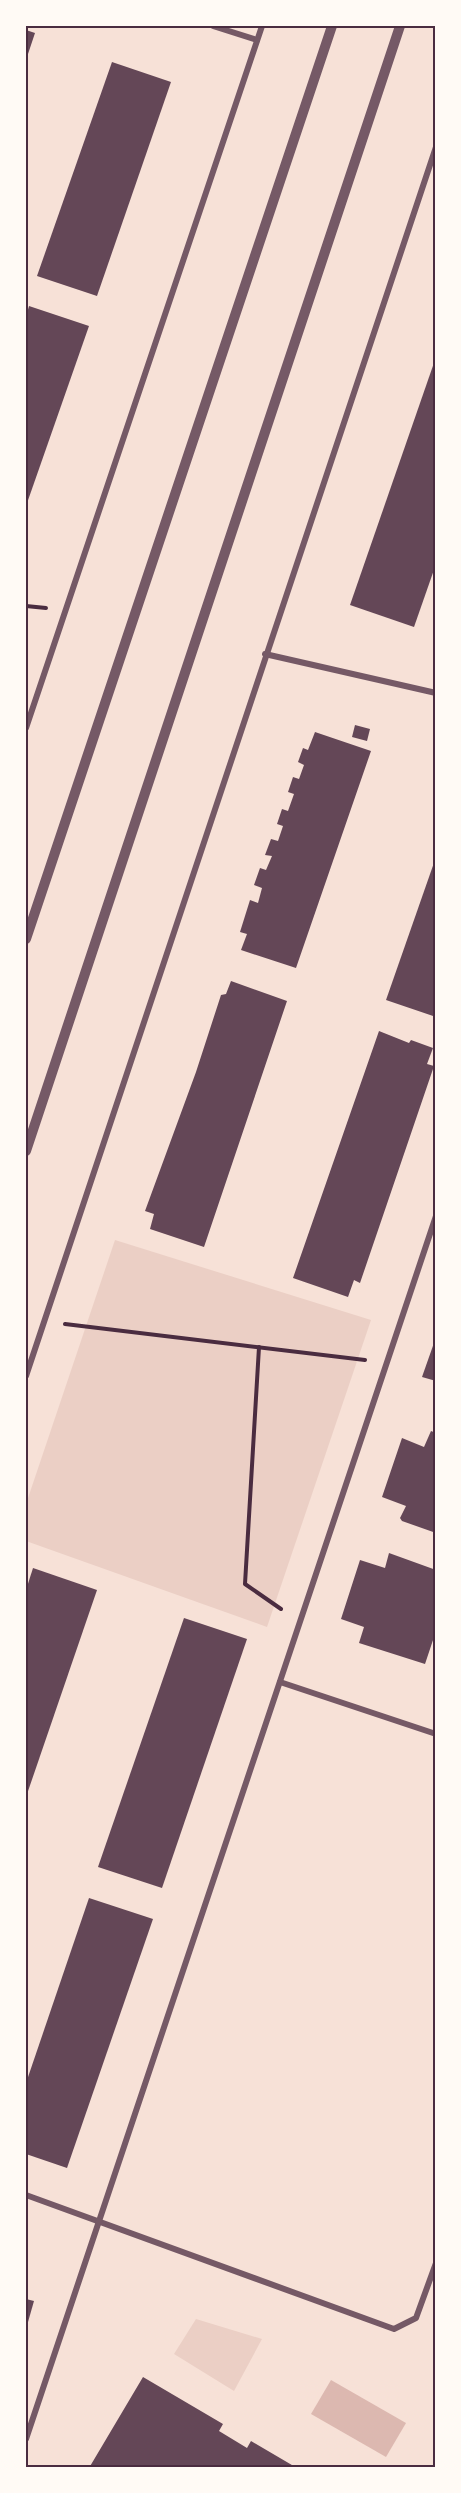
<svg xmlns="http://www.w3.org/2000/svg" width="461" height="2493" viewBox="0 0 461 2493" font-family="'Archivo Narrow',sans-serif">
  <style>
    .green { fill: #ebcfc5 }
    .water { fill: #dcb8b0 }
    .building { fill: #644757 }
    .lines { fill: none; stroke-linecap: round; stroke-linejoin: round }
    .path { stroke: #4a2c40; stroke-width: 4 }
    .minor { stroke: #755966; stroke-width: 6 }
    .tertiary { stroke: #755966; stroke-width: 10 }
    .neatline { fill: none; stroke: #4a2c40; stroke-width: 2 }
  </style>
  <rect width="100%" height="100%" fill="#f7e1d7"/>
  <!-- green -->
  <g class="green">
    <path d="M115 1240 371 1320 267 1627 26 1541V1504Z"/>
    <path d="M196 2319 262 2339 234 2391 174 2354Z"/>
  </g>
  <!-- water -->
  <path class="water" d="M331 2380 406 2423 386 2457 311 2414Z"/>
  <!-- building -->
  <g class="building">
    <path d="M26 30 35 33 26 60Z"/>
    <path d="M112 62 171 82 97 296 37 276Z"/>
    <path d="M29 306 89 326 26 506V317Z"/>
    <path d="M436 357V564L414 627 350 605Z"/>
    <path d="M355 725 370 729 367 741 352 737Z"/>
    <path d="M315 732 371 751 296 968 241 950 247 934 240 932 250 900 258 903 262 888 254 885 260 868 266 870 272 856 265 855 271 839 278 841 283 826 277 824 282 809 288 811 294 794 288 792 293 777 299 779 304 765 298 762 303 748 308 750Z"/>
    <path d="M436 857V1017L386 1000Z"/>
    <path d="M231 981 287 1001 204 1247 150 1229 154 1214 145 1211 196 1072 221 995 226 994Z"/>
    <path d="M379 1031 409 1043 411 1040 433 1048 427 1064 434 1066 360 1283 354 1280 348 1297 293 1278Z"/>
    <path d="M435 1340H436V1381L422 1377Z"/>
    <path d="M431 1431 436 1433V1533L402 1521 400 1518 406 1506 382 1497 402 1438 424 1447Z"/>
    <path d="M389 1553 436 1570V1631L425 1664 359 1643 364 1627 341 1619 360 1560 385 1568Z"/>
    <path d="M33 1568 97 1590 26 1797V1590Z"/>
    <path d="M184 1618 247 1639 162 1888 98 1867Z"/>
    <path d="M89 1898 153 1919 67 2168 26 2154V2083Z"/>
    <path d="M26 2299 34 2301 26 2329Z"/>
    <path d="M143 2377 223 2424 219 2431 247 2448 251 2441 297 2468H89Z"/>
  </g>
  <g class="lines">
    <!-- path -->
    <g class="path">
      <path d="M26 606 46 608"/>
      <path d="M65 1324 365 1360"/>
      <path d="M259 1347 245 1584 281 1609"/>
    </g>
    <!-- minor -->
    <g class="minor">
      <path d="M213 26 257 40"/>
      <path d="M265 654 436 693"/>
      <path d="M26 728 262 26"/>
      <path d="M26 1376 436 147"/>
      <path d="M280 1682 436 1734"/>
      <path d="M26 2195 394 2329 416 2318 436 2263"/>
      <path d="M26 2439 436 1216"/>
    </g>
    <!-- tertiary -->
    <g class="tertiary">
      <path d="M26 939 332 26"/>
      <path d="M26 1151 400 26"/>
    </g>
  </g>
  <!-- border -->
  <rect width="461" height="2493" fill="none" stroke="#fffaf5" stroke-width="54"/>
  <rect x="27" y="27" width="407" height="2439" class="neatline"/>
</svg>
